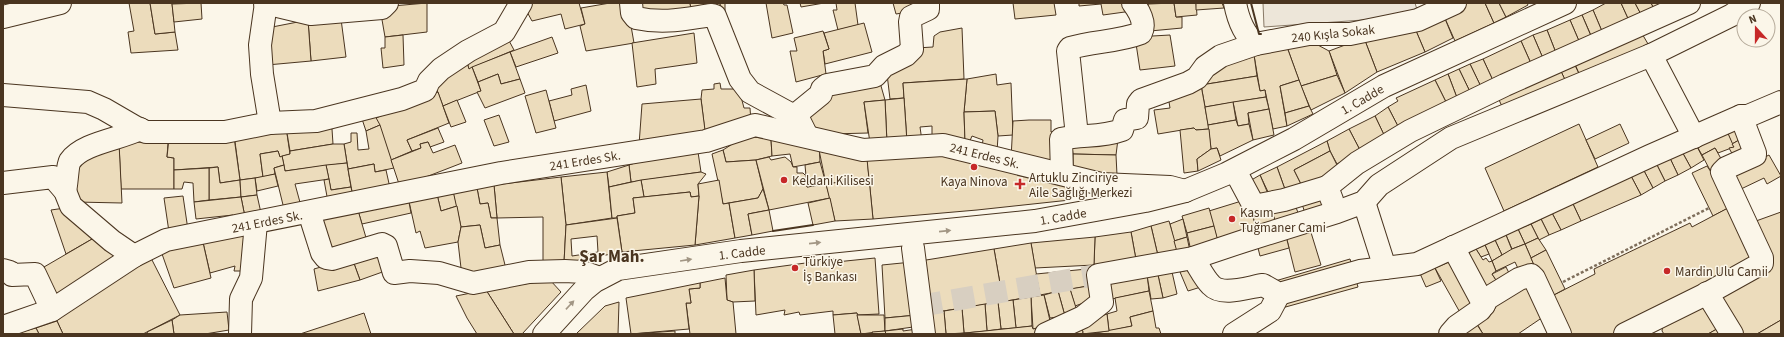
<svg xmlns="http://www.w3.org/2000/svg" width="1784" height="337" viewBox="0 0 1784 337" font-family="'Source Sans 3',sans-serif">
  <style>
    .green { fill: #ede6d9; stroke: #887966 }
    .building { fill: #ecdcbc; stroke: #4a3520; fill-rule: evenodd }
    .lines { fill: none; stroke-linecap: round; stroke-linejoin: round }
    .minor-tunnel { stroke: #d8cfc1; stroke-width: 22; stroke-dasharray: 22 11; stroke-linecap: butt }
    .minor-casing { stroke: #4a3520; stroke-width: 24 }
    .major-casing { stroke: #4a3520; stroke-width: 24 }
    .path { stroke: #7f6f5c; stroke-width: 2.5; stroke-dasharray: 3 2; stroke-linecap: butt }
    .minor { stroke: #fbf6e9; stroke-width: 22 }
    .major { stroke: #fbf6e9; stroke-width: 22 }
    .wall { stroke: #4a3520; stroke-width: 2 }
    .oneway { fill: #a29684 }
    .poi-dot { fill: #c62828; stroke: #fbf6e9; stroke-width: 1.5 }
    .labels { text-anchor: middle; stroke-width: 3; stroke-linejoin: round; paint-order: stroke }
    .street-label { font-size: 13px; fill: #4a3520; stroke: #fbf6e9 }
    .poi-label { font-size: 13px; fill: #4a3520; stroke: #fbf6e9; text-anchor: start }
    .district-label { font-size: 17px; font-weight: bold; fill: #4a3520; stroke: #fbf6e9 }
  </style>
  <rect width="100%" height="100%" fill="#fbf6e9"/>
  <!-- green -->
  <path class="green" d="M1263 3H1415L1419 16 1264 27Z"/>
  <!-- building -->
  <g class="building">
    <path d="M129 3H150L155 34 175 32 178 50 131 53 128 32 134 31Z"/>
    <path d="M150 3H172L175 32 155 34Z"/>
    <path d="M201 3 202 19 174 22 172 4Z"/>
    <path d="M427 3V32L385 37 381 14 392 6Z"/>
    <path d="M529 3H579L585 24 565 29 561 14 532 21 526 10Z"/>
    <path d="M610 3H627L634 43 586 51 580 26 585 24 581 8Z"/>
    <path d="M639 3H690L692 15 639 11Z"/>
    <path d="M690 3H720L721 11 692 15Z"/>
    <path d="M720 3H725V11H721Z"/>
    <path d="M766 3H783L784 5H787L793 33 772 38Z"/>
    <path d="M800 3H824L801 7Z"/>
    <path d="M836 3H855L858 25 838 30 833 10H837Z"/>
    <path d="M893 3H925L914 11 896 14Z"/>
    <path d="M1013 3H1054L1056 15 1015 19Z"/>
    <path d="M1079 3H1125L1132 11 1103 15 1101 4 1079 6Z"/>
    <path d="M1174 3 1176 17H1182V28L1150 31 1148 4Z"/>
    <path d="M1174 3H1196L1197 15 1176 17Z"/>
    <path d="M1196 3H1222L1224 8 1196 10Z"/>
    <path d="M1467 3H1485L1494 23 1455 41 1443 14Z"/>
    <path d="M1485 3H1499L1506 17 1494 23Z"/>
    <path d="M1499 3H1527L1528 5 1506 17Z"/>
    <path d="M1606 3H1621L1632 27 1604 36 1593 10Z"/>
    <path d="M1621 3H1635L1644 20 1632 27Z"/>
    <path d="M1635 3H1651L1657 14 1644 20Z"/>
    <path d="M1651 3H1666L1657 14Z"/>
    <path d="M1593 10 1604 36 1593 40 1582 15Z"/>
    <path d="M1443 14 1453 38 1425 52 1414 26Z"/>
    <path d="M1582 15 1594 43 1582 48 1570 20Z"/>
    <path d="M341 19 346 57 311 61 308 20Z"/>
    <path d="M308 20 311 61 267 65V28Z"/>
    <path d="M1570 20 1582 48 1558 58 1547 30Z"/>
    <path d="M864 23 872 52 825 64 823 51 829 49 824 33Z"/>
    <path d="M1414 26 1425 52 1377 72 1364 38Z"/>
    <path d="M962 28 964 79 903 83 904 98 890 99 887 74 916 48 933 47 934 36 940 32Z"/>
    <path d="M1547 30 1558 58 1545 63 1533 35Z"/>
    <path d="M823 31 829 49 823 51 826 74 796 82 790 51H797L794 38Z"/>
    <path d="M1641 32 1651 49 1581 78 1574 62Z"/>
    <path d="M694 33 697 63 655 69 656 84 637 87 632 43Z"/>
    <path d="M403 35 404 65 383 68 381 48H385V37Z"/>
    <path d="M506 35 514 50 469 69 465 56Z"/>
    <path d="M1170 35 1175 66 1140 70 1135 37Z"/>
    <path d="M1533 35 1545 63 1533 68 1521 41Z"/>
    <path d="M552 37 558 53 516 67 510 52Z"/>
    <path d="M1364 38 1377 72 1345 93 1329 51Z"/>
    <path d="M1521 41 1533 68 1496 87 1483 59Z"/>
    <path d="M1316 44 1329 51 1337 75 1301 86 1287 47Z"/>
    <path d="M1287 47 1299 80 1280 86 1287 126 1273 129 1265 90 1260 91 1254 55Z"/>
    <path d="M510 52 520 79 501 84 498 74 478 82 472 67Z"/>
    <path d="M1254 55 1257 76 1201 85 1214 68Z"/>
    <path d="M465 56 469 69 472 67 481 91 443 106 434 82Z"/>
    <path d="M1483 59 1496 87 1484 93 1470 64Z"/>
    <path d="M1572 59 1581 78 1567 84 1558 65Z"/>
    <path d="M1470 64 1484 93 1473 98 1459 69Z"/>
    <path d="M1558 65 1567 84 1504 111 1496 93Z"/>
    <path d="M1459 69 1473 98 1459 103 1448 74Z"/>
    <path d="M498 74 501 84 520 79 525 93 485 108 477 92 481 91 478 82Z"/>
    <path d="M996 74 997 85 1011 83 1013 135 998 136 995 111 964 112 967 79Z"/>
    <path d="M1448 74 1459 103 1449 108 1435 80Z"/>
    <path d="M1337 75 1345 93 1311 110 1301 86Z"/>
    <path d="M1257 76 1260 91 1265 90 1266 97 1205 107 1201 85Z"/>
    <path d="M879 79 885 100 864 102 868 133 831 134 807 124 808 110 845 85Z"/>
    <path d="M967 79 964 112 965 142 932 140V126L920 127 922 141 907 142 903 83Z"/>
    <path d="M1299 80 1309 106 1285 113 1280 86Z"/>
    <path d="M1435 80 1449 108 1401 132 1388 107 1398 101 1396 98Z"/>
    <path d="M720 83 721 89H739L744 108H750L751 122 705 132 701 99 702 90 714 89V84Z"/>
    <path d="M586 85 591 111 554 121 549 101 572 95 571 89Z"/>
    <path d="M1201 85 1209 129 1196 130 1194 128 1158 134 1154 110 1170 108 1168 96Z"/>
    <path d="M546 90 556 128 536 133 525 96Z"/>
    <path d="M438 92 449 123 407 140 412 151 391 160 376 118Z"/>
    <path d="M1266 97 1269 109 1248 113 1249 124 1238 126 1233 102Z"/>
    <path d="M904 98 907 142 887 143 885 100Z"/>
    <path d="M701 99 706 138 639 145 642 104Z"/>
    <path d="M457 100 466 122 451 127 443 106Z"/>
    <path d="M885 100 887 143H870L864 102Z"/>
    <path d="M1233 102 1236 120 1208 125 1205 107Z"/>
    <path d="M1309 106 1313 114 1287 126 1285 113Z"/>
    <path d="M1388 107 1401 132 1386 139 1375 116Z"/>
    <path d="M1269 109 1274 135 1253 140 1248 113Z"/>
    <path d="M995 111 998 136 997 152 982 146 983 140 972 136 969 143 965 142 964 112Z"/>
    <path d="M374 114 380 125 366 131 362 119Z"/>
    <path d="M499 115 509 142 494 146 484 120Z"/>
    <path d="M1375 116 1386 139 1361 152 1349 129Z"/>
    <path d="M1029 120H1051V132L1055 131 1058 165 1011 159 1013 121Z"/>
    <path d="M1236 120 1238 126 1249 124 1253 140 1220 156 1217 148 1211 149 1208 125Z"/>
    <path d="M1740 123 1746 136 1732 144 1726 129Z"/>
    <path d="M1579 124 1598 167 1504 211 1485 168Z"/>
    <path d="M1620 124 1629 143 1595 159 1586 140Z"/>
    <path d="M380 125 394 168 375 172 374 164 348 169 344 144 351 142V133H357L358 150 369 149 366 131Z"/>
    <path d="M286 127 290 154 280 157 278 151 260 154 263 177 240 180 234 134Z"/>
    <path d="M286 127H326L332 129 333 144 290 151Z"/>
    <path d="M438 128 444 142 430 147 428 142 420 144 421 148 412 151 407 140Z"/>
    <path d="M1194 128 1196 130 1209 129 1211 149 1197 159 1198 171 1184 173 1180 130Z"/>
    <path d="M1349 129 1361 152 1337 164 1330 151 1327 141Z"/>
    <path d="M1726 129 1734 147 1718 153 1715 148 1702 155 1694 141Z"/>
    <path d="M745 136 771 139 772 156 756 160 726 162 723 150Z"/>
    <path d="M1746 136V155L1735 159 1729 148 1734 147 1732 144Z"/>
    <path d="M141 137H150L151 143H168L167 157 174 158V189H121L119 143 142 142Z"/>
    <path d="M234 137 240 180 220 183 218 167 174 170V158L167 157 169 138Z"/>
    <path d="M771 139 819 144 820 162 793 167 790 154 772 156Z"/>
    <path d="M1118 139 1116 155 1073 154 1071 140Z"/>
    <path d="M1327 141 1330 151 1294 170 1305 192 1287 195 1277 167Z"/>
    <path d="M1694 141 1704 160 1691 168 1680 148Z"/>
    <path d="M428 142 433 153 455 145 462 163 400 187 391 160 421 148 420 144Z"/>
    <path d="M119 143 122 203 76 202 73 163Z"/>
    <path d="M333 144H344L347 163 285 171 282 156 290 154V151Z"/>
    <path d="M1217 148 1221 160 1198 171 1197 159 1211 149Z"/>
    <path d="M1680 148 1691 168 1678 175 1668 154Z"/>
    <path d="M1715 148 1724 164 1711 172 1702 155Z"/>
    <path d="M723 150 726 162 756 160 763 189 758 198 723 204 712 154Z"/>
    <path d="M819 150 867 157 869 178 826 184Z"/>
    <path d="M278 151 280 157 282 156 284 165 274 168 275 174 263 177 260 154Z"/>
    <path d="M940 151 1070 185V200L977 210 873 219 867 159Z"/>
    <path d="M1330 151 1341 173 1305 192 1294 170Z"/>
    <path d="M698 152 701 172 631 182 629 165 647 159Z"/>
    <path d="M1073 154 1116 155 1117 175 1073 173Z"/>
    <path d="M1668 154 1678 175 1665 181 1655 161Z"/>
    <path d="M1769 155 1781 176 1767 184 1764 178 1741 189 1733 173Z"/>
    <path d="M769 157 771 160 785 157 791 162 793 167H797V173H803L806 176 807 187 826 184 830 198 769 210 756 160Z"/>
    <path d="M1655 161 1665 181 1653 188 1642 167Z"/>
    <path d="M820 162 826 184 807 187 805 165Z"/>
    <path d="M347 163 351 187 331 190 326 165Z"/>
    <path d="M374 164 375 172 386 170 390 188 353 197 348 169Z"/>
    <path d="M284 165 285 171 326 165 329 179 295 184 301 206 284 209 274 168Z"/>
    <path d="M629 165 631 182 609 187 607 172Z"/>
    <path d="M1707 166 1711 172 1713 170 1730 207 1713 216 1692 173Z"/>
    <path d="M218 167 220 183 240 180 241 197 209 200V168Z"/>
    <path d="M1277 167 1287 195 1269 194 1260 175Z"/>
    <path d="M1642 167 1653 188 1641 195 1631 176Z"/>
    <path d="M209 168V200L194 202 193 183 184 182 182 189H174V170Z"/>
    <path d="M607 172 612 218 566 225 561 177Z"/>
    <path d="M701 172 706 174 698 184 699 196 691 197 690 192 644 197 641 180Z"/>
    <path d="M275 174 278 186 257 191 255 178Z"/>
    <path d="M1260 175 1269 196 1256 203 1248 182Z"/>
    <path d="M1631 176 1641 195 1581 221 1573 204Z"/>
    <path d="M561 177 566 225 564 263H543V217L497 218 494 185Z"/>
    <path d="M255 178 257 195 241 197 240 180Z"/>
    <path d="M869 178 873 219 835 221 826 184Z"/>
    <path d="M329 179 331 190 351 187 353 197 328 202 324 180Z"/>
    <path d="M641 180 644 197 633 198 635 213 617 216V218H612L609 187Z"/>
    <path d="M719 180 723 204 729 203 735 238 695 245 699 196 698 184Z"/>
    <path d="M494 185 497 218H491L488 203 480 204 477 188Z"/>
    <path d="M452 186 457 206 441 211 436 190Z"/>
    <path d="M452 186 477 188 480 204 488 203 491 218H497L500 245 485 248 480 225 461 227Z"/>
    <path d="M763 189 769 210 748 214 752 235 735 238 729 203 758 198Z"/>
    <path d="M436 190 441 211 457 206 461 227 458 242 425 248 420 231 416 233 408 197Z"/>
    <path d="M1324 190 1331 211 1307 219 1300 198Z"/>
    <path d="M690 192 691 197 699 196 695 245 622 252 617 216 635 213 633 198Z"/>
    <path d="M257 195 261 213 245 217 241 197Z"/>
    <path d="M183 196 188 230 169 232 164 198Z"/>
    <path d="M241 197 245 217 235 218 233 215 196 219 194 202Z"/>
    <path d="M408 197 411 213 362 224 357 207Z"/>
    <path d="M830 198 835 221 813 225 808 203Z"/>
    <path d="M1248 199 1258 235 1219 245 1209 211Z"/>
    <path d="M1293 200 1301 220 1278 228 1270 207Z"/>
    <path d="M1573 204 1581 221 1561 230 1552 213Z"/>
    <path d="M357 207 367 241 329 250 318 217Z"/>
    <path d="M1270 207 1278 228 1258 235 1251 209Z"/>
    <path d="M65 208 99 235 66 254 51 210Z"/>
    <path d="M1209 208 1214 226 1187 233 1182 216Z"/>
    <path d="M1728 208 1755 264 1613 334H1565L1548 298 1595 274 1594 269 1690 223 1692 227Z"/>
    <path d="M769 210 773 231 752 235 748 214Z"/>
    <path d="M1781 212V320L1757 334H1741L1720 297 1773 262 1756 221Z"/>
    <path d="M1552 213 1561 230 1549 235 1541 219Z"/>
    <path d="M617 218 622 252 564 263 566 225ZM597 236 598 252 572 256 571 239Z"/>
    <path d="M1183 219 1187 237 1174 241 1170 224Z"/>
    <path d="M1541 219 1549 235 1539 240 1531 224Z"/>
    <path d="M1169 221 1179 256 1159 260 1151 226Z"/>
    <path d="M1531 224 1538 238 1525 244 1518 229Z"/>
    <path d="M480 225 485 248 500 245 506 269 473 276 461 268 458 242 461 227Z"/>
    <path d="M1151 226 1159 260 1137 265 1131 232Z"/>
    <path d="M1214 226 1219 245 1191 251 1187 233Z"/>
    <path d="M1309 226 1321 265 1295 272 1285 232Z"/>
    <path d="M249 228 247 271H234L235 266 210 273 202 238Z"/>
    <path d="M1518 229 1525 244 1512 249 1506 235Z"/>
    <path d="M1131 232 1137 265H1094L1095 237Z"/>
    <path d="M1285 232 1289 248 1260 256 1256 240Z"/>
    <path d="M99 235 122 258 51 299 44 267Z"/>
    <path d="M1506 235 1512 250 1502 255 1495 240Z"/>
    <path d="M1095 237 1094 265 1035 268 1031 243Z"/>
    <path d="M1187 237 1191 256 1179 259 1174 241Z"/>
    <path d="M202 238 211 278 174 288 161 251Z"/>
    <path d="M1538 238 1546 250 1531 258 1525 244Z"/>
    <path d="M1495 240 1502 255 1492 261 1485 245Z"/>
    <path d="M1031 243 1040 295 1007 301 1006 294 1002 295 994 249Z"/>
    <path d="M1525 244 1535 267 1521 275 1515 262 1496 271 1492 261 1512 249Z"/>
    <path d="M1485 245 1489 254 1481 257 1476 249Z"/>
    <path d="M994 249 1002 295 1006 294 1007 301 924 314 920 261Z"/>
    <path d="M1476 249 1483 260 1486 258 1489 262 1492 261 1496 271 1492 274 1500 286 1485 295 1462 256Z"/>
    <path d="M381 250 388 270 360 280 352 258Z"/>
    <path d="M1546 250 1565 289 1548 298 1531 258Z"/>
    <path d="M151 258 180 315 143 334H63L57 321 63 310Z"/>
    <path d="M352 258 360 280 318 291 314 269Z"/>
    <path d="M875 258 879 314 857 315V313L833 315V311L800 315 799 312 784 315 785 310 756 315 754 270 835 259 836 262Z"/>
    <path d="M1350 259 1358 287 1271 311 1265 284Z"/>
    <path d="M1454 260 1479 306 1462 316 1435 268Z"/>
    <path d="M912 262 917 315 885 318 882 265Z"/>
    <path d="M1432 262 1441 281 1426 287 1418 269Z"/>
    <path d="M1506 267 1512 279 1500 286 1492 274Z"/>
    <path d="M1195 268 1204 286 1188 291 1180 272Z"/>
    <path d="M1087 269 1088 286 1040 295 1036 274Z"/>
    <path d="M754 270 755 301 733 302 727 300 726 275Z"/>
    <path d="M1172 272 1177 294 1163 298 1158 275Z"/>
    <path d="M1147 273 1149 291 1112 299 1107 276Z"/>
    <path d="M1147 275H1158L1163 298 1151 299Z"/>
    <path d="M725 278 727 300 733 302 736 334H690L686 303H691L689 289 700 288V283Z"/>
    <path d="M1528 279 1546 315 1518 334H1483L1476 322Z"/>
    <path d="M550 280 561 292 522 334H514L486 290Z"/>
    <path d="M700 283V288L689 289 691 303H686L689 329 631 334 626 298Z"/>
    <path d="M1088 286 1090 287 1092 300 1075 306 1070 289Z"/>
    <path d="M1070 289 1078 314 1065 316 1058 291Z"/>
    <path d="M486 290 514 334H477L467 318 456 296Z"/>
    <path d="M1058 291 1065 316 1050 318 1044 295Z"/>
    <path d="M1149 291 1153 311 1130 317 1132 326 1109 331 1107 314 1117 311 1115 298Z"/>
    <path d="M1044 295 1051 325 1033 329 1031 297Z"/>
    <path d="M1031 297 1032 326 1016 328 1013 300Z"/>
    <path d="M1013 300 1016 328 1001 329 998 302Z"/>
    <path d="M1705 301 1722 326 1708 334H1664L1662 331 1663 323Z"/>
    <path d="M619 302 618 334H576L605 306Z"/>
    <path d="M998 302 1001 329 987 331 985 304Z"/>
    <path d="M985 304 987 331 964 333 962 308Z"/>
    <path d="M962 308 964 333 946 334 944 311Z"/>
    <path d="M944 311 946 334H929L927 313Z"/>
    <path d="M1153 311 1156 328H1159L1161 334H1090L1132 326 1130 317Z"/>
    <path d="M227 312 229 330 205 334H174L172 320 180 315Z"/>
    <path d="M364 313 371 334H300Z"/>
    <path d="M857 313 861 334 872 332 873 334H835L833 315Z"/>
    <path d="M1107 314 1109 331 1082 334 1083 332 1079 324Z"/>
    <path d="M857 315H884L885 331 861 334Z"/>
    <path d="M917 315 920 326 885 331V318Z"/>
    <path d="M172 320 174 334H148L147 332Z"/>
    <path d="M1474 320 1483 334H1454Z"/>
    <path d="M1781 320V334H1757Z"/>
    <path d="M57 321 63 334H39L36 328Z"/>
    <path d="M1051 325 1059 334H956L1032 326 1033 329Z"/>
    <path d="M1080 326 1083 332 1082 334H1059Z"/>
    <path d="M1722 326 1728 334H1708Z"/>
    <path d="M36 328 39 334H13Z"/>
    <path d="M903 329V331L917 329 918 334H886L885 331Z"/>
    <path d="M675 331V334H631Z"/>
    <path d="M885 331 886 334H873L872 332Z"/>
  </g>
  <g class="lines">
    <!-- minor-tunnel -->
    <path class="minor-tunnel" d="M920 306 1097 275"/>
    <!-- minor casing -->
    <g class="minor-casing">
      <g id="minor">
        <path d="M265 3 311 14 382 8 387 3"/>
        <path d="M266 3 260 45 262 74 270 123"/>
        <path d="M631 3 632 13 636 18C664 24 684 19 712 15L715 16 740 79 750 92 794 116 800 122 807 136"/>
        <path d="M1235 3C1238 19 1243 34 1256 44"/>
        <path d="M3 17 60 3"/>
        <path d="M1651 55 1694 137"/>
        <path d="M3 95 88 102 104 109 135 127 146 132H225L270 123 316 121 402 99 425 90 429 81 441 69 468 51 504 32 521 3"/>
        <path d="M794 116 821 94 822 89 827 85 875 76 884 66 906 55 912 49 910 22 911 17 928 9V3"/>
        <path d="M1077 136 1068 51 1070 48C1093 41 1118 42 1141 33 1146 23 1139 11 1133 3"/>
        <path d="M1062 174 1061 139C1083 134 1100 138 1122 130L1125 120 1137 118 1138 104 1141 100 1188 83 1197 78 1205 67 1221 56 1256 44 1309 34H1350L1394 25 1418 20 1455 3"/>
        <path d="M1239 178 1254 206 1284 200 1327 187 1332 200"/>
        <path d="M3 183 53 177 65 191 71 206 112 241 134 256"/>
        <path d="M1327 187 1357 163 1410 131 1505 85 1689 3"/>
        <path d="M65 191C67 184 67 166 70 161 82 143 121 139 140 129"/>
        <path d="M1364 202 1385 268"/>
        <path d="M309 212 322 253 326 258 332 259 382 244 386 246 394 273 410 271 439 273 473 283 529 272 565 271 583 272 600 278"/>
        <path d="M1453 247 1484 305"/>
        <path d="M913 248 924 334"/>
        <path d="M1193 258C1199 267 1204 278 1211 285 1222 297 1249 287 1263 285L1279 294 1360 271 1417 264 1650 156 1741 116H1748L1781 102"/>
        <path d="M3 270 10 272 12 275 35 274 52 310"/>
        <path d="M1707 293 1732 334"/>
        <path d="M3 327 52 310 134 256 166 240 501 173 706 141 755 125 863 150 943 145 1101 184 1170 187 1185 191"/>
        <path d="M240 334 241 299 251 278 256 223"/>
        <path d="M1046 334 1083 317 1102 302 1098 275 1193 258 1244 241 1337 212 1364 202 1379 185 1451 138 1651 55 1732 15 1749 3"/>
        <path d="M1234 334 1270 311 1279 294"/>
        <path d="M1450 334 1457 326 1480 310 1488 298 1519 279 1531 275 1534 278 1560 334"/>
        <path d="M1625 334 1710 292 1762 263V258L1722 172 1726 168 1755 155V153L1741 116"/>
      </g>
    </g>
    <!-- major casing -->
    <g class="major-casing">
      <path id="major" d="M544 334 584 290 595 281 618 269 741 251 1035 221 1145 201 1185 191 1226 174 1294 139 1384 86 1565 3"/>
    </g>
    <!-- path -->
    <path class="path" d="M1563 282 1709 208"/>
    <!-- minor -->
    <use href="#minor" class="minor"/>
    <!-- major -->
    <use href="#major" class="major"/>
    <!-- wall -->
    <g class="wall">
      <path d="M1251 3 1259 34H1261"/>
      <path d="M773 231 813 225"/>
    </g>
  </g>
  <!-- one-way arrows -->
  <defs><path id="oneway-solid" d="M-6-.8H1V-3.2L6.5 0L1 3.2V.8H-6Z"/></defs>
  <g class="oneway">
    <use href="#oneway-solid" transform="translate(945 231) rotate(-6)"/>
    <use href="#oneway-solid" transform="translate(815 243) rotate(-6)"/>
    <use href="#oneway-solid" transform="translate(686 260) rotate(-9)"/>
    <use href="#oneway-solid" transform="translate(570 305) rotate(-47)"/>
  </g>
  <!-- markers -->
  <g class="poi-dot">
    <circle cx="974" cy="167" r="4"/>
    <circle cx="784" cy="180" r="4"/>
    <path d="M1018 178h4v4h4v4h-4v4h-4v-4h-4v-4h4z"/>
    <circle cx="1232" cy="219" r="4"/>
    <circle cx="795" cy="268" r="4"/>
    <circle cx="1667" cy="271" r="4"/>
  </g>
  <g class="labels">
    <!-- street labels -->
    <g class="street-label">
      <text transform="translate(1333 33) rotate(-6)" y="5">240 Kışla Sokak</text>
      <text transform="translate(1362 99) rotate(-30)" y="5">1. Cadde</text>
      <text transform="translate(985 155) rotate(14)" y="5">241 Erdes Sk.</text>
      <text transform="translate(585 160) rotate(-9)" y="5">241 Erdes Sk.</text>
      <text transform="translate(1063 216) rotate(-10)" y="5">1. Cadde</text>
      <text transform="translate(267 221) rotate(-11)" y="5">241 Erdes Sk.</text>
      <text transform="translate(742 252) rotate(-7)" y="5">1. Cadde</text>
    </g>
    <!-- poi labels -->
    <g class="poi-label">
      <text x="1029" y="182">Artuklu Zinciriye<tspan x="1029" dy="15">Aile Sağlığı Merkezi</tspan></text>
      <text x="792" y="185">Keldani Kilisesi</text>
      <text x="974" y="186" text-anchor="middle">Kaya Ninova</text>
      <text x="1240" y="217">Kasım<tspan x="1240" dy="15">Tuğmaner Cami</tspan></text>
      <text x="803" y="266">Türkiye<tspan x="803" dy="15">İş Bankası</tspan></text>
      <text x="1675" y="276">Mardin Ulu Camii</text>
    </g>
    <!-- district labels -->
    <g class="district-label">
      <text x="612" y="262">Şar Mah.</text>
    </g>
  </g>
  <!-- border -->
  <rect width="1784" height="337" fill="none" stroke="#4a3520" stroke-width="8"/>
  <!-- north arrow -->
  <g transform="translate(1756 28) rotate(339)"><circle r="19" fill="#fbf6e9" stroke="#b4a999"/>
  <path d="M0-3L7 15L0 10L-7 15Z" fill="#c62828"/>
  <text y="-6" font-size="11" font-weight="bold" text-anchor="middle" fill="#4a3520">N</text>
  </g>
</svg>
